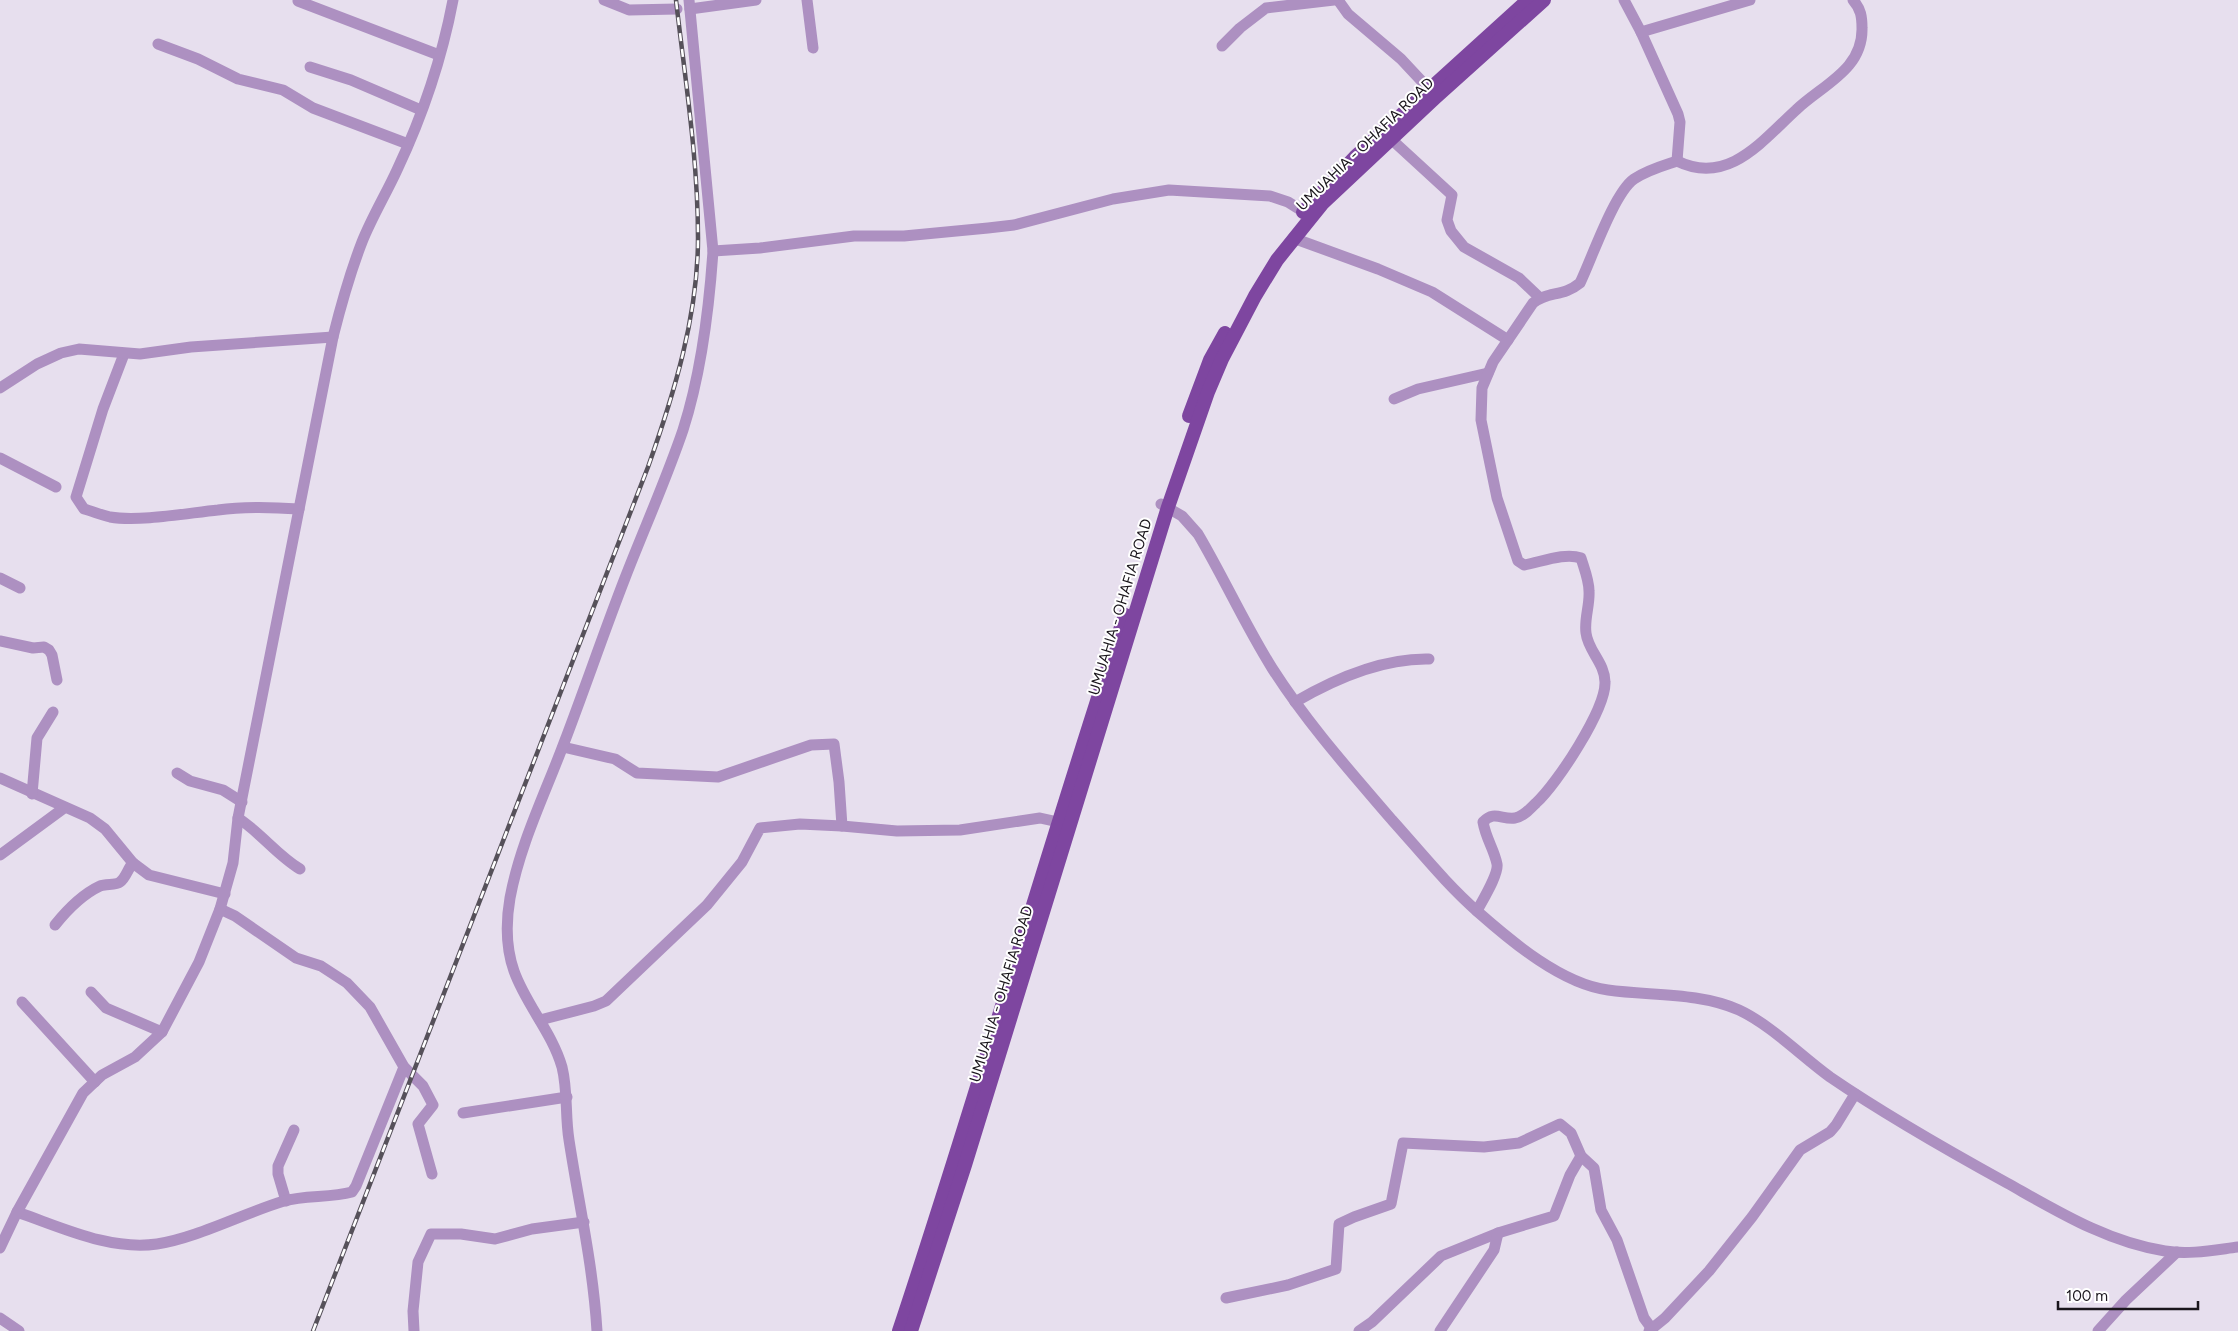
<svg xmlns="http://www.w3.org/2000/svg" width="2238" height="1331" viewBox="0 0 2238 1331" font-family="Figtree,sans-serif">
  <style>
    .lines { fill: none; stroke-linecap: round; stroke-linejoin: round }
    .minor { stroke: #ad90c1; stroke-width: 11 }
    .major { stroke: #7e46a0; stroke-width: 14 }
    .rail-casing { stroke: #56515a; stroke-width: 4.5 }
    .rail { stroke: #fff; stroke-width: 2.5; stroke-dasharray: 8; stroke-linecap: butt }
    .labels { text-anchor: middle; stroke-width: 4; stroke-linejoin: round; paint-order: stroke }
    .street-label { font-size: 15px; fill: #1a161c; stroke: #fff }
  </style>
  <rect width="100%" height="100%" fill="#e7dfee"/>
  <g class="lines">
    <!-- minor -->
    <g class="minor">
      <path d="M604 0 629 10 677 9"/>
      <path d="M807 0 813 48"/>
      <path d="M1338 0 1348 14 1401 59 1429 89"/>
      <path d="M1624 0 1641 32 1678 114 1680 122 1677 161"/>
      <path d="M298 1 439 55"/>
      <path d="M690 9 756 0"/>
      <path d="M1641 32 1750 0"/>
      <path d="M158 44 198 59 238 79 283 90 313 108 408 144"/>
      <path d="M1222 46 1240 28 1266 8 1334 0"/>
      <path d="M310 67 351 80 421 110"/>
      <path d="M1391 139 1452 195 1447 220 1451 231 1464 247 1519 278 1540 298"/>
      <path d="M1293 238 1378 269 1432 292 1508 340"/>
      <path d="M713 251 760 248 854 236H904L988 228 1014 225 1113 199 1169 190 1270 196 1288 202 1304 212"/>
      <path d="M124 354 103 409 76 497 84 509C92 511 101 515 110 517 139 522 188 513 218 510 245 506 272 507 299 509"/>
      <path d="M0 388 37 364 61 353 79 349 140 354 191 347 333 337"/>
      <path d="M1394 399 1418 389 1488 373"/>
      <path d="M0 458 56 487"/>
      <path d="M1161 504 1182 516 1198 534C1224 578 1245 625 1272 668 1307 723 1350 771 1392 820 1420 851 1446 884 1478 912 1512 942 1562 984 1608 990 1650 996 1699 992 1739 1010 1771 1025 1801 1056 1830 1077 1887 1116 1947 1150 2007 1183 2057 1211 2107 1242 2165 1251 2189 1255 2214 1250 2238 1247"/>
      <path d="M0 578 20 588"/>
      <path d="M0 641 33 648 44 647 49 650 52 655 57 680"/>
      <path d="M1295 702C1336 678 1382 658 1429 659"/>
      <path d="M563 747 615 759 637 773 718 777 811 745 834 744 839 782 842 826 897 831 960 830 1040 818 1058 822"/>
      <path d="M177 773 190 781 223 790 242 802"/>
      <path d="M0 778 90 818 105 829 133 863 149 875 225 894"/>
      <path d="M32 794 37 738 53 712"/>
      <path d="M238 818C261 833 277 855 300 869"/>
      <path d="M0 855 64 808"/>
      <path d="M220 909 235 916 296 958 321 966 347 983 370 1007 404 1067 423 1086 433 1105 418 1124 432 1174"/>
      <path d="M1477 911C1482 901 1499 874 1497 864 1494 849 1486 839 1483 822 1494 810 1502 820 1515 818 1523 817 1531 808 1536 803 1557 784 1606 709 1605 682 1605 663 1588 651 1586 633 1584 619 1590 605 1589 591 1589 580 1584 568 1581 558 1565 552 1541 562 1524 565L1518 561 1497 498 1481 420 1482 388 1493 362 1533 303C1548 291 1563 297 1580 283 1592 258 1614 193 1634 179 1647 170 1662 166 1677 161 1728 186 1762 141 1796 110 1822 85 1863 70 1862 28 1862 17 1861 9 1853 0"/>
      <path d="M55 925C67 910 83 894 100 886 106 883 115 886 120 882 126 878 128 868 133 863"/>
      <path d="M91 992 106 1008 162 1032"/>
      <path d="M22 1002 95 1082"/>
      <path d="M540 1020 594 1006 606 1001 707 905 742 862 760 828 800 824 842 826"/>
      <path d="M463 1113 567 1097"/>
      <path d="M286 1201 278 1174V1166L294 1130"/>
      <path d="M17 1212C61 1227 110 1251 157 1244 197 1238 244 1213 284 1201 306 1195 330 1198 352 1192L356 1186 404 1067"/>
      <path d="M0 1248 17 1212 83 1093 102 1075 135 1057 162 1032 199 962 220 909 233 863 238 818 333 337C341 305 350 273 362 242 372 217 386 194 397 170 422 117 442 58 453 0"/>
      <path d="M1226 1298 1288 1285 1336 1269 1339 1224 1354 1217 1391 1204 1403 1143 1484 1147 1519 1143 1560 1124 1571 1133 1581 1156 1594 1168 1601 1210 1617 1240 1644 1318 1652 1329"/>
      <path d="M0 1318 19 1331"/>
      <path d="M414 1331 413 1311 418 1262 431 1234H461L495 1239 532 1229 584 1222"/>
      <path d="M597 1331C593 1265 579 1205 569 1140 565 1116 568 1091 562 1067 552 1032 526 1005 514 971 506 948 506 921 510 898 520 844 545 794 564 743 585 688 604 632 625 578 644 529 666 480 683 430 701 374 709 310 713 251L689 0"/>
      <path d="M1359 1331 1372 1322 1441 1256 1498 1233 1554 1216 1570 1175 1581 1156"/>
      <path d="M1440 1331 1494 1250 1498 1233"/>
      <path d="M1649 1331 1665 1318 1709 1271 1752 1217 1800 1150 1830 1132 1836 1125 1855 1094"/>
      <path d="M2098 1331 2126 1300 2177 1252"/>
    </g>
    <!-- major -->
    <g class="major">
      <path d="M1303 212 1355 157 1528 0"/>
      <path d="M1189 416 1210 360 1225 333"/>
      <path d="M899 1331C978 1094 1046 853 1125 615"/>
      <path d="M911 1331 965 1165 1168 507 1208 392 1222 359 1255 296 1277 260 1322 204 1435 98 1544 0"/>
    </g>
    <!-- rail casing -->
    <g class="rail-casing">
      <path id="rail" d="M313 1331 648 467C674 394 698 316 698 238 698 158 685 79 676 0"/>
    </g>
    <!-- rail -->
    <use href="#rail" class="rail"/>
  </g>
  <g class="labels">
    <!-- street labels -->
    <g class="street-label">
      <text transform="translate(1365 144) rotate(-44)" y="5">UMUAHIA - OHAFIA ROAD</text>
      <text transform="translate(1120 607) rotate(-73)" y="5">UMUAHIA - OHAFIA ROAD</text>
      <text transform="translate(1001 994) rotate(-73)" y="5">UMUAHIA - OHAFIA ROAD</text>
    </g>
  </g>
  <!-- scale -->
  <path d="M2058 1301v8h140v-8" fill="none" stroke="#1a161c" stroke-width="2.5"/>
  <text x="2066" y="1301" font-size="15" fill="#1a161c" stroke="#ffffff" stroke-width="4" paint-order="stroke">100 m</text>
</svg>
